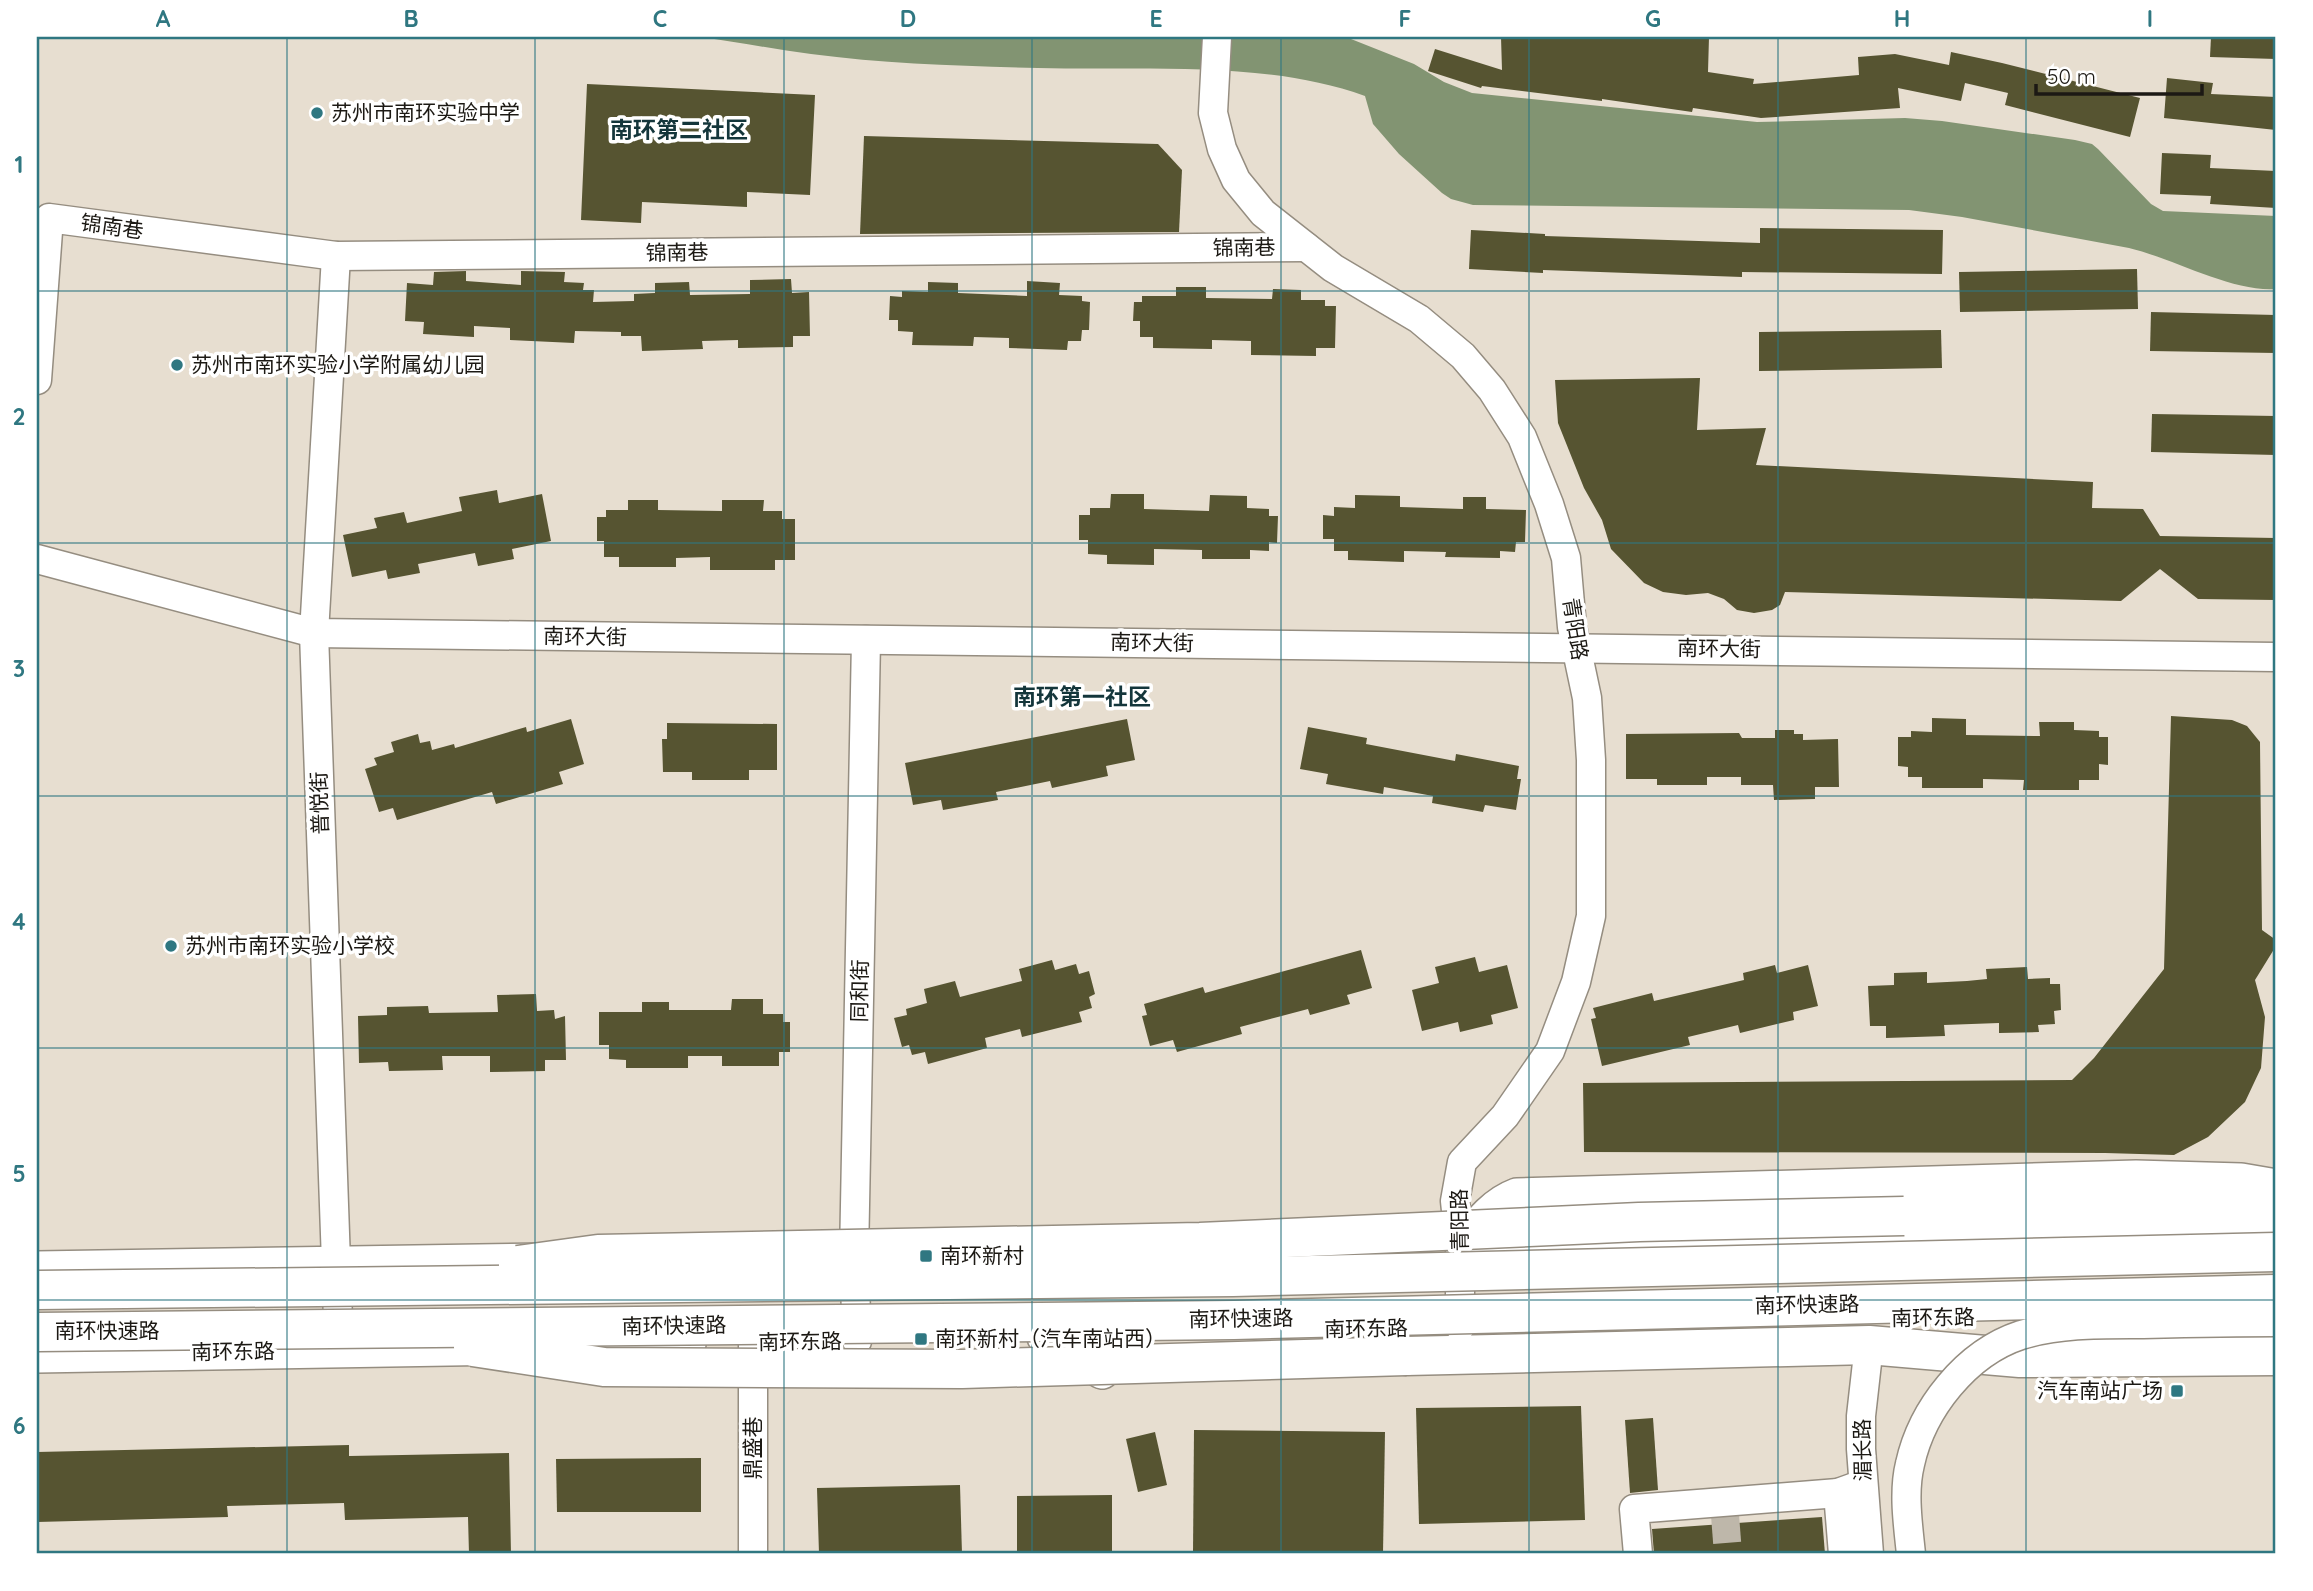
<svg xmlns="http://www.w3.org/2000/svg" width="2313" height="1591" viewBox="0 0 2313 1591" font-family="Quicksand,'Noto Sans SC',sans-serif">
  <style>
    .water { fill: #829472 }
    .building { fill: #565431 }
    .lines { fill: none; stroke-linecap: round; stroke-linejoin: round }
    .minor-tunnel { stroke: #beb7aa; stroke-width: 28; stroke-dasharray: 28 14; stroke-linecap: butt }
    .minor-casing { stroke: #958d80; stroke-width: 31 }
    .major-casing { stroke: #958d80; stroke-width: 38 }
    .highway-casing { stroke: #958d80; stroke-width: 41 }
    .minor { stroke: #fff; stroke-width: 28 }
    .major { stroke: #fff; stroke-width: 35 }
    .highway { stroke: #fff; stroke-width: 38 }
    .minor-bridge-casing { stroke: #958d80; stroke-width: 31; stroke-linecap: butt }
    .highway-bridge-casing { stroke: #958d80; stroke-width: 41; stroke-linecap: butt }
    .minor-bridge { stroke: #fff; stroke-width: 28 }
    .highway-bridge { stroke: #fff; stroke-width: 38 }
    .grid { fill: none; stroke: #2f7781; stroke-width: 2; stroke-opacity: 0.55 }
    .poi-dot { fill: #2f7781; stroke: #fff; stroke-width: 2.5 }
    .labels { text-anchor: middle; stroke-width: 7; stroke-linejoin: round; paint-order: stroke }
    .poi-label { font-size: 21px; fill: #1c1914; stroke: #fff; text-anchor: start }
    .street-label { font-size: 21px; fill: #1c1914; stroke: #fff }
    .neighbourhood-label { font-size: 23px; font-weight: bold; fill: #14363b; stroke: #fff }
    .neatline { fill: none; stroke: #2f7781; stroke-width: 2.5 }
    .grid-label { font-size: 23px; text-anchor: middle; font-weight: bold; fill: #2f7781 }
  </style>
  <rect width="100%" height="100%" fill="#e7ded0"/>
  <!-- water -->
  <path class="water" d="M700 37H1316L1351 39 1414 64 1444 82 1472 93 1757 122 1905 118 1942 121 2075 140 2092 144 2098 149 2151 204 2163 211 2276 216V289C2231 292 2175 259 2129 248L1962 217 1909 210 1473 205 1451 199 1442 193 1399 154 1373 124 1365 96C1265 60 1144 71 1038 68 962 66 886 64 811 54 774 49 737 42 700 37Z"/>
  <!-- building -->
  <g class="building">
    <path d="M1501 37H1709L1708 72 1754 79 1753 84 1859 75 1858 57 1895 54 1949 65 1951 52 2002 63 2140 98 2130 137 2005 105 2008 93 1965 83 1961 101 1898 88 1900 108 1761 118 1693 108 1692 112 1602 99V101L1482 86 1481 88 1428 71 1435 49 1502 70Z"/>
    <path d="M2211 37H2276V59L2210 57Z"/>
    <path d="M2167 78 2213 83 2211 94 2276 97V130L2164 118Z"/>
    <path d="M587 84 815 95 810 195 747 192V207L642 202 641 223 581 220Z"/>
    <path d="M864 136 1158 144 1182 170 1179 232 860 234Z"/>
    <path d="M2162 153 2211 155 2210 168 2276 171V208L2210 204 2211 196 2160 194Z"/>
    <path d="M1760 228 1943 230 1942 274 1742 272V277L1543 270V273L1469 269 1471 230 1545 234V236L1760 243Z"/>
    <path d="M2137 269 2138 309 1960 312 1959 272Z"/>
    <path d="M466 271V281L521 285V271L565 272 564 282 584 283 583 290H594L593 302 634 301V294L655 293V283L689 282 690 295 750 294V280L791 279 792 293 809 292 810 336H793V347L738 348V340L702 341 703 349 642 351 641 336H621V332L575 331 574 343 510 340V328L474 326V337L423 334 424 322 405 321 407 283 433 285 434 272Z"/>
    <path d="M1027 281 1060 283 1059 295 1082 296V301L1090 302 1089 330H1082L1081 341H1068L1067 350 1009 348V338L974 337 973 346 912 345 913 332 898 331V320H889L890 296 902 297V291L928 292V282L958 283V293L1027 296Z"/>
    <path d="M1176 287H1206V298L1272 299 1273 289 1301 290V300H1325V306H1336L1335 348H1316V356L1251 355V341L1212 340V349L1153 348V337H1140V321H1133L1134 302H1142V296H1176Z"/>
    <path d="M2151 312 2276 315V353L2150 351Z"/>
    <path d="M1941 330 1942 368 1759 371V332Z"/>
    <path d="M1700 378 1697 430 1766 428 1756 465 2093 482 2092 508 2143 509 2160 536 2276 538V600L2198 599 2160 569 2121 601 1785 592 1780 605 1772 610 1754 613 1737 610 1724 599 1708 593 1686 595 1663 592 1644 583 1611 549 1602 520 1584 488 1558 423 1555 380Z"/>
    <path d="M2152 414 2276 416V455L2151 452Z"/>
    <path d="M497 490 499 503 542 494 551 541 512 549 514 559 478 566 475 553 418 564 420 573 388 579 386 570 352 577 343 535 377 528 374 518 404 512 407 523 462 511 459 497Z"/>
    <path d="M1111 494H1144V509L1209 511 1210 495 1247 496V508L1269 509V516H1278L1277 543 1269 542V551L1250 550V559H1202V550L1154 549V565L1107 564V555L1088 554V540H1079V515H1090V508H1110Z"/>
    <path d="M1355 495 1400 496V507L1463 509V497H1486V509L1526 510 1525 542H1516L1515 552 1500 551V558L1445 557 1446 552 1404 551V562L1348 560V551H1334V539H1323V515L1334 516V507L1355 508Z"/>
    <path d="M628 500H658V510L722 511V500H764L763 511H782V519H795V560H775V570H710V557L676 558V567H619V557H604V541H597V517H606V510H628Z"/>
    <path d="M2171 716 2232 720 2247 726 2260 742 2262 930 2276 940V946L2255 980 2265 1017 2261 1068 2245 1102 2208 1137 2174 1155 2105 1153 1584 1152 1583 1083 2072 1080 2094 1058 2164 969Z"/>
    <path d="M1932 718 1966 719V735L2040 736 2039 722H2074V730L2099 731V737H2108V765L2099 764V780H2079V790H2023L2024 780 1983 779V788H1922V777H1908V767L1898 766V737H1911V731L1932 732Z"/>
    <path d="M571 719 584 764 559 772 563 784 496 804 492 792 397 820 393 808 379 812 365 769 377 765 374 758 394 752 391 742 418 734 420 743 430 741 432 750 454 744 455 748 526 727 527 732Z"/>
    <path d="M1127 719 1135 760 1106 766 1108 776 1052 788 1050 781 996 792 998 800 943 810 941 800 913 805 905 763Z"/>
    <path d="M667 723 777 724V770H749V780H692V772H663L662 739H667Z"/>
    <path d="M1308 727 1367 738 1366 744 1455 761 1456 754 1519 766 1517 779H1521L1516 810 1485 805 1483 812 1432 803 1433 796 1384 787 1383 794 1326 784 1328 774 1300 769Z"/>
    <path d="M1775 730H1794V734H1803V740L1838 739 1839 787H1815V799L1774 800 1773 785H1741V777H1707V785H1657V779H1626V734L1739 733 1742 738H1775Z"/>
    <path d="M1361 950 1372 988 1347 995 1350 1004 1310 1015 1308 1009 1240 1027 1242 1034 1177 1052 1173 1040 1150 1046 1142 1016 1147 1015 1144 1004 1203 987 1205 993Z"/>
    <path d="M1475 957 1479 972 1507 965 1518 1008 1491 1015 1493 1024 1460 1032 1458 1022 1422 1031 1412 990 1439 983 1435 967Z"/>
    <path d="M1052 960 1055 970 1076 964 1079 974 1089 971 1095 994 1089 997 1092 1008 1079 1012 1082 1022 1022 1037 1020 1029 985 1038 987 1048 928 1064 925 1052 912 1055 909 1045 902 1047 894 1018 907 1015 906 1009 927 1003 924 989 955 981 960 997 1022 981 1019 969Z"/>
    <path d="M1775 965 1777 973 1808 965 1818 1006 1793 1012 1794 1020 1740 1033 1738 1025 1688 1037 1690 1045 1602 1066 1591 1019 1596 1018 1593 1008 1652 993 1654 1001 1744 980 1743 973Z"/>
    <path d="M2027 967 2028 979 2050 978V984H2060L2061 1010 2054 1011 2055 1024 2038 1025 2039 1032 1999 1033V1023L1944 1025 1945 1036 1886 1038V1026H1870L1868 986 1894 985V973L1927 972V983L1967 981 1987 979 1986 969Z"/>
    <path d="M536 994 537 1011 554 1010 555 1019 565 1016 566 1060H545V1071L490 1072V1056H442L443 1070 389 1071 388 1062 359 1063 358 1016 387 1015V1007L428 1006 429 1013 498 1012 497 995Z"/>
    <path d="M732 999H763V1014H783V1022H790V1052H779V1066H722V1056H688V1068H626V1060L609 1059V1045H599V1012H642V1002H669V1010H731Z"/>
    <path d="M1581 1406 1585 1520 1419 1524 1416 1408Z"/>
    <path d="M1653 1418 1658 1490 1630 1493 1625 1420Z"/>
    <path d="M1194 1430 1385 1432 1383 1554H1193Z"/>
    <path d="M1155 1432 1167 1485 1138 1492 1126 1439Z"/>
    <path d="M349 1445V1456L509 1453 511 1554H469L468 1517 345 1520 344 1503 227 1506 228 1517 37 1522V1452Z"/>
    <path d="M701 1458V1512H557L556 1459Z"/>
    <path d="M960 1485 962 1554H819L817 1488Z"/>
    <path d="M1112 1495V1554H1017V1496Z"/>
    <path d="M1822 1517 1825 1554H1654L1652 1529Z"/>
  </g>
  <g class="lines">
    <!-- minor-tunnel -->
    <path class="minor-tunnel" d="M1725 1515 1728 1554"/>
    <!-- minor casing -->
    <g class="minor-casing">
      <g id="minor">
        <path d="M1217 37 1213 113 1222 149 1236 180 1263 213 1333 268 1419 319 1463 356 1492 390 1522 437 1549 504 1566 558 1572 627 1587 698 1591 760V916L1576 982 1550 1051 1505 1116 1462 1162 1455 1201 1460 1248V1327"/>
        <path d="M336 256 314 633 339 1348"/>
        <path d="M37 380 49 218 336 256 1306 247"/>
        <path d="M37 559 314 633 2276 657"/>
        <path d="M857 1341 854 1257 866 640"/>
        <path d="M753 1343V1554"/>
        <path d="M1869 1345 1861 1416V1449L1869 1554"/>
        <path d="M1838 1493 1843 1554"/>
        <path d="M1638 1554 1634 1509 1838 1493 1863 1484"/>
      </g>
    </g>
    <!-- major casing -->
    <g class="major-casing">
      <g id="major">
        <path d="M1464 1244C1479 1225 1493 1205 1517 1196L2136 1178 2241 1181 2276 1187"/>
        <path d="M1482 1247 2141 1234 2276 1228"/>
        <path d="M37 1269 548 1261"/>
        <path d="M1045 1337 1102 1371"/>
        <path d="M37 1355 688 1344"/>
      </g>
    </g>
    <!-- highway casing -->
    <g class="highway-casing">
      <g id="highway">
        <path d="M1904 1216 2276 1204"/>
        <path d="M1406 1356 1869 1345 2020 1358 2276 1356"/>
      </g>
    </g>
    <!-- minor -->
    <use href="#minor" class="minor"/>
    <!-- major -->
    <use href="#major" class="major"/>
    <!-- highway -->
    <use href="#highway" class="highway"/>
    <!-- minor-bridge casing -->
    <g class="minor-bridge-casing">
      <path id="minor-bridge" d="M1911 1554C1908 1525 1903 1492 1910 1464 1922 1409 1966 1353 2021 1335 2060 1323 2102 1324 2143 1324 2187 1323 2232 1322 2276 1322"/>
    </g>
    <!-- highway-bridge casing -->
    <g class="highway-bridge-casing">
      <g id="highway-bridge">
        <path d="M518 1265 598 1254 1200 1242 1639 1222 1904 1216"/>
        <path d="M37 1290 1233 1277 2276 1252"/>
        <path d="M37 1332 1234 1320 2276 1294"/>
        <path d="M473 1347 604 1367 962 1369 1406 1356"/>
      </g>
    </g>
    <!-- minor-bridge -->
    <use href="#minor-bridge" class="minor-bridge"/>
    <!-- highway-bridge -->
    <use href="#highway-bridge" class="highway-bridge"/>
  </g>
  <!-- grid -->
  <path class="grid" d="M287 37V1554M535 37V1554M784 37V1554M1032 37V1554M1281 37V1554M1529 37V1554M1778 37V1554M2026 37V1554M37 291H2276M37 543H2276M37 796H2276M37 1048H2276M37 1300H2276"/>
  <!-- markers -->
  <g class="poi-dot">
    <circle cx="317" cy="113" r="7"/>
    <circle cx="177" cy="365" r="7"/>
    <circle cx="171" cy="946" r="7"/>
    <rect x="919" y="1249" width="14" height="14" rx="3.5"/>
    <rect x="914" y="1332" width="14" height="14" rx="3.5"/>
    <rect x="2170" y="1384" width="14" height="14" rx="3.5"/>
  </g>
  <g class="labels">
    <!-- poi labels -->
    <g class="poi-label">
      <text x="331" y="120">苏州市南环实验中学</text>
      <text x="191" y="372">苏州市南环实验小学附属幼儿园</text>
      <text x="185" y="953">苏州市南环实验小学校</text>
      <text x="940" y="1263">南环新村</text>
      <text x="935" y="1346">南环新村（汽车南站西）</text>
      <text x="2163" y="1398" text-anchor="end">汽车南站广场</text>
    </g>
    <!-- street labels -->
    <g class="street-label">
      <text transform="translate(112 227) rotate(8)" y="7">锦南巷</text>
      <text transform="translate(1244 248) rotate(-1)" y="7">锦南巷</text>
      <text transform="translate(677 253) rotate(-1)" y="7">锦南巷</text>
      <text transform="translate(1575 629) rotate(81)" y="7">青阳路</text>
      <text transform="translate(585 637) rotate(1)" y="7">南环大街</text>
      <text transform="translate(1152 643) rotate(1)" y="7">南环大街</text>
      <text transform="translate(1719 649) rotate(1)" y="7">南环大街</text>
      <text transform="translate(320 803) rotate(-92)" y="7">普悦街</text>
      <text transform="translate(860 991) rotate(-89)" y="7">同和街</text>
      <text transform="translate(1460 1220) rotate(-91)" y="7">青阳路</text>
      <text transform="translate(1807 1305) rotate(-1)" y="7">南环快速路</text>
      <text transform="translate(1933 1318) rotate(-1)" y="7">南环东路</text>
      <text transform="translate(1241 1319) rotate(-1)" y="7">南环快速路</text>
      <text transform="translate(674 1326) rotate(-1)" y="7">南环快速路</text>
      <text transform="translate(1366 1329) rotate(-1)" y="7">南环东路</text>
      <text x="107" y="1338">南环快速路</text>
      <text transform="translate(800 1342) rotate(-1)" y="7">南环东路</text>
      <text transform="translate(233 1352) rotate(-1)" y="7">南环东路</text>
      <text transform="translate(753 1448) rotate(-90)" y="7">鼎盛巷</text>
      <text transform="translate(1863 1450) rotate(-91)" y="7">湄长路</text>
    </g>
    <!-- neighbourhood labels -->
    <g class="neighbourhood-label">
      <text x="679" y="138">南环第二社区</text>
      <text x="1082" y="705">南环第一社区</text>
    </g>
  </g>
  <!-- border -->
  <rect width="2313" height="1591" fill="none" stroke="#ffffff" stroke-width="77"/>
  <!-- scale -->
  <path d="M2036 84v10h166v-10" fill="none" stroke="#1c1914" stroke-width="3.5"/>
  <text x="2047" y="84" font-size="21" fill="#1c1914" stroke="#ffffff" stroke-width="5" paint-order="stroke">50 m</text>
  <rect x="38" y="38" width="2236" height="1514" class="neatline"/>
  <g class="grid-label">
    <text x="163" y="27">A</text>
    <text x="411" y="27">B</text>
    <text x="660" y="27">C</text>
    <text x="908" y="27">D</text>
    <text x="1156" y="27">E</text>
    <text x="1405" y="27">F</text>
    <text x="1653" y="27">G</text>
    <text x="1902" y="27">H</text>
    <text x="2150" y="27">I</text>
    <text x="19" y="173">1</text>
    <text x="19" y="425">2</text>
    <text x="19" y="677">3</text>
    <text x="19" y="930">4</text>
    <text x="19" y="1182">5</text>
    <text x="19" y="1434">6</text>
  </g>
</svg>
